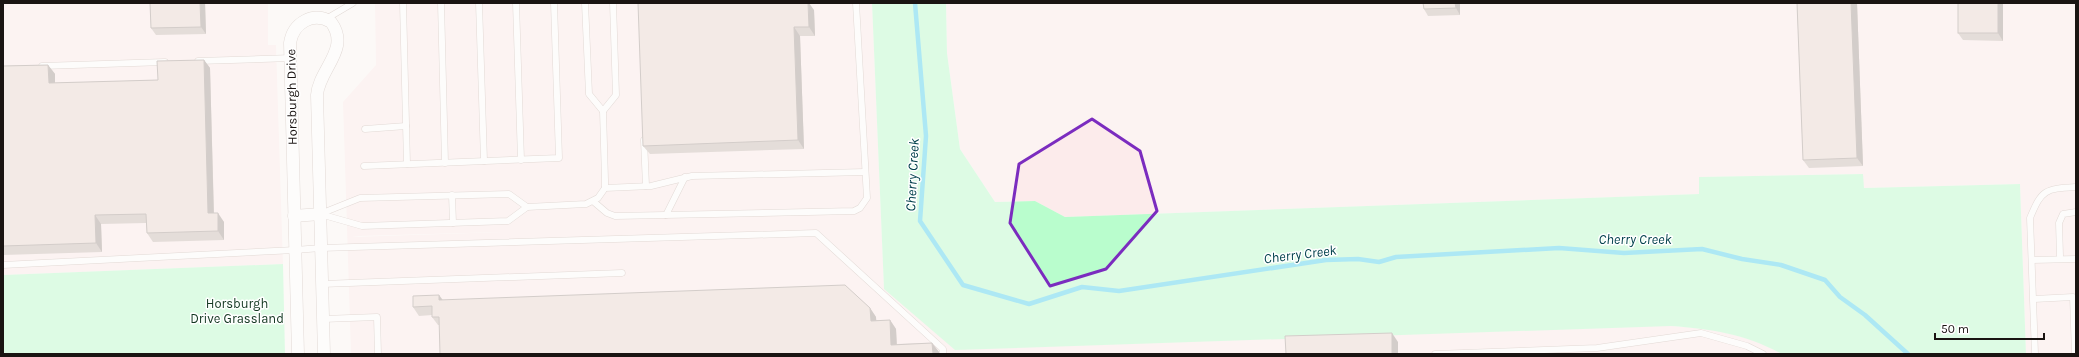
<svg xmlns="http://www.w3.org/2000/svg" width="2079" height="357" viewBox="0 0 2079 357" font-family="Karla,sans-serif">
  <style>
    .industrial { fill: #fcebeb; fill-rule: evenodd }
    .green { fill: #b9fdcd }
    .lines { fill: none; stroke-linecap: round; stroke-linejoin: round }
    .stream { stroke: #4fd3f0; stroke-width: 4.5 }
    .lane-casing { stroke: #c4b3ac; stroke-width: 7 }
    .street-casing { stroke: #c4b3ac; stroke-width: 13 }
    .lane { stroke: #fff; stroke-width: 6 }
    .street { stroke: #fff; stroke-width: 12 }
    .wall { fill: #c8bab4 }
    .shaded-wall { fill: #a39792 }
    .building { fill: #e9d8d1; stroke: #a39792 }
    .marked { fill: none; stroke: #7b2cbf; stroke-width: 3; stroke-linejoin: round }
    .labels { text-anchor: middle; stroke-width: 3; stroke-linejoin: round; paint-order: stroke }
    .street-label { font-size: 13px; fill: #1a1412; stroke: #fff }
    .park-label { font-size: 13px; fill: #123720; stroke: #fff }
    .water-label { font-size: 14px; font-style: italic; fill: #02414c; stroke: #fff }
  </style>
  <rect width="100%" height="100%" fill="#fcf9f7"/>
  <!-- industrial -->
  <g class="industrial">
    <path d="M3 3H268V45H276L283 264 3 275Z"/>
    <path d="M375 3H872L884 288 1671 326 1712 329 1760 342 1782 354H351L343 102 376 65ZM533 231 352 237 359 236Z"/>
    <path d="M946 3H2076V354H2026L2020 184 1863 188 1862 174 1699 177 1700 194 1065 217 1035 201 995 202 960 149 947 53Z"/>
  </g>
  <!-- green -->
  <g class="green">
    <path d="M872 3H946L947 53 960 149 995 202 1035 201 1065 217 1699 194V177L1863 174 1864 188 2020 184 2026 354H1782C1745 334 1712 329 1671 326L955 350 884 289Z"/>
    <path d="M283 264 285 354H3V275Z"/>
  </g>
  <g class="lines">
    <!-- stream -->
    <path class="stream" d="M915 3 926 136 920 221 963 285 1029 304 1082 287 1119 291 1326 260 1358 259 1379 262 1396 257 1559 248 1624 253 1702 249 1742 259 1781 265 1825 280 1840 297 1865 315 1908 354"/>
    <!-- lane casing -->
    <g class="lane-casing">
      <g id="lane">
        <path d="M403 3 407 164"/>
        <path d="M441 3 445 163"/>
        <path d="M479 3 484 161"/>
        <path d="M516 3 521 160"/>
        <path d="M326 19 353 3"/>
        <path d="M198 61 291 58"/>
        <path d="M42 66 165 62"/>
        <path d="M603 111 616 95 613 3"/>
        <path d="M365 129 406 126"/>
        <path d="M644 140 646 186"/>
        <path d="M364 166 559 158 554 3"/>
        <path d="M605 188 651 186 692 176 865 172"/>
        <path d="M452 195 453 223"/>
        <path d="M594 202 607 213 615 216 854 211 860 208 867 198 856 3"/>
        <path d="M320 214 362 226 508 221 527 207 586 204 598 198 605 188V180L603 111 589 94 585 3"/>
        <path d="M320 214 360 198 509 194 527 207"/>
        <path d="M666 215 685 177"/>
        <path d="M2060 256 2059 223 2063 214 2076 212"/>
        <path d="M2032 260 2076 259"/>
        <path d="M3 265 295 250 321 248 816 233 943 349V354"/>
        <path d="M322 284 622 273"/>
        <path d="M2034 299 2073 297 2075 354"/>
        <path d="M323 319 377 317 378 354"/>
        <path d="M1435 354 1597 348 1701 333 1747 346 1763 354"/>
        <path d="M2035 354 2030 218C2042 189 2045 189 2076 187"/>
      </g>
    </g>
    <!-- street casing -->
    <g class="street-casing">
      <g id="street">
        <path d="M294 216 320 214"/>
        <path d="M298 354 290 43C293 23 313 11 331 22 351 49 319 69 317 95L324 354"/>
      </g>
    </g>
    <!-- lane -->
    <use href="#lane" class="lane"/>
    <!-- street -->
    <use href="#street" class="street"/>
  </g>
  <!-- wall -->
  <g class="wall">
    <path d="M150 3H205L206 34 156 35 151 28Z"/>
    <path d="M1423 3H1460V15L1428 16 1424 9Z"/>
    <path d="M1797 3H1857L1863 166 1809 168 1803 160Z"/>
    <path d="M1958 3H2003V41L1963 40 1958 33Z"/>
    <path d="M814 10 815 36H800L804 149 650 154 643 146Z"/>
    <path d="M204 60 210 68 214 213 224 222V240L153 242 147 233 146 223 101 224 102 252 3 255V66L48 65 55 74V83L158 80Z"/>
    <path d="M439 295 443 300 870 308 876 317V320H890L896 329 897 344 932 343 939 352 438 325 432 317V315L419 316 413 307Z"/>
  </g>
  <!-- shaded-wall -->
  <g class="shaded-wall">
    <path d="M200 3H205L206 34 201 27Z"/>
    <path d="M808 3H809L814 10 815 36 809 27Z"/>
    <path d="M1455 3H1460V15L1456 8Z"/>
    <path d="M1851 3H1857L1863 166 1857 158Z"/>
    <path d="M1998 3H2003V41L1998 33Z"/>
    <path d="M794 27 800 36 804 149 798 140Z"/>
    <path d="M204 60 210 68 214 222 208 213Z"/>
    <path d="M48 65 55 74V92L49 83Z"/>
    <path d="M218 213 224 222V240L218 231Z"/>
    <path d="M95 215 101 224 102 252 96 243Z"/>
    <path d="M439 295 445 304 439 300Z"/>
    <path d="M870 308 876 317 877 329 871 321Z"/>
    <path d="M890 320 896 329 897 353 891 345Z"/>
    <path d="M1392 333 1398 342V354H1392Z"/>
    <path d="M932 343 939 352V354H933Z"/>
  </g>
  <!-- building -->
  <g class="building">
    <path d="M150 3H200L201 27 151 28Z"/>
    <path d="M638 3H808L809 27H794L798 140 643 146Z"/>
    <path d="M1423 3H1455L1456 8 1424 9Z"/>
    <path d="M1797 3H1851L1857 158 1803 160Z"/>
    <rect x="1958" y="3" width="40" height="30"/>
    <path d="M204 60 208 213H218V231L147 233 146 214 95 215 96 243 3 246V66L48 65 49 83 158 80 157 61Z"/>
    <path d="M845 285 870 308 871 321 890 320 891 345 932 343 933 354H440L439 317H432V306L413 307V296L439 295V300Z"/>
    <path d="M1392 333V354H1286L1285 336Z"/>
  </g>
  <!-- marked area -->
  <path d="M0 0H2079V357H0ZM1092 119 1140 151 1157 211 1106 269 1050 286 1010 223 1019 164Z" fill="#fcf9f7" fill-opacity=".55" fill-rule="evenodd"/>
  <path class="marked" d="M1092 119 1140 151 1157 211 1106 269 1050 286 1010 223 1019 164Z"/>
  <g class="labels">
    <!-- street labels -->
    <g class="street-label">
      <text transform="translate(291 97) rotate(-91)" y="5">Horsburgh Drive</text>
    </g>
    <!-- park labels -->
    <g class="park-label">
      <text x="237" y="308">Horsburgh<tspan x="237" dy="15">Drive Grassland</tspan></text>
    </g>
    <!-- water labels -->
    <g class="water-label">
      <text transform="translate(912 175) rotate(-87)" y="5">Cherry Creek</text>
      <text x="1635" y="244">Cherry Creek</text>
      <text transform="translate(1300 254) rotate(-7)" y="5">Cherry Creek</text>
    </g>
  </g>
  <!-- border -->
  <rect width="2079" height="357" fill="none" stroke="#1a1412" stroke-width="8"/>
  <!-- scale -->
  <path d="M1935 333v6h109v-6" fill="none" stroke="#1a1412" stroke-width="2"/>
  <text x="1941" y="333" font-size="12" fill="#1a1412" stroke="#ffffff" stroke-width="3" paint-order="stroke">50 m</text>
</svg>
